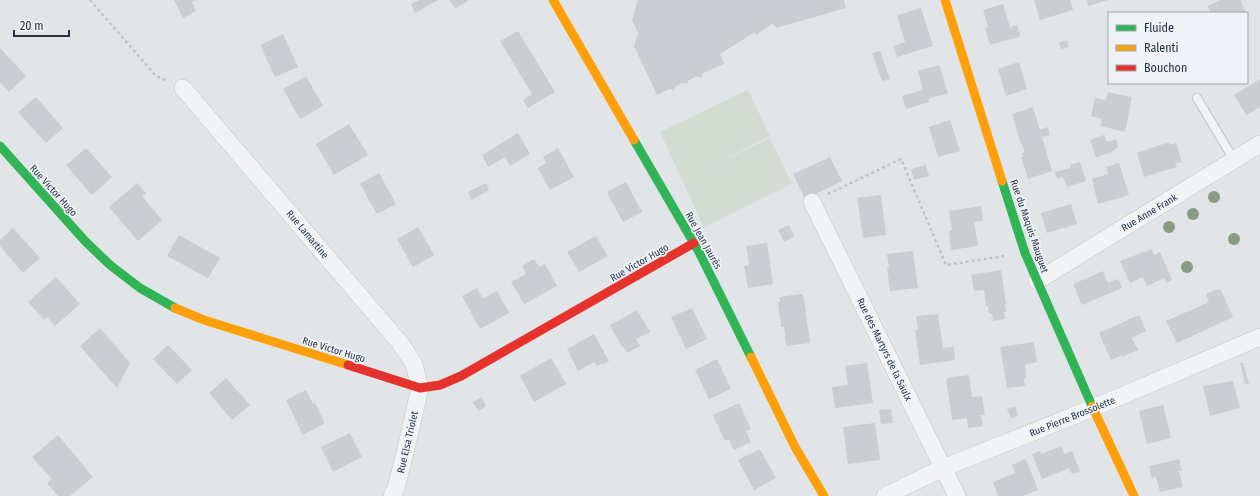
<svg xmlns="http://www.w3.org/2000/svg" width="1260" height="496" viewBox="0 0 1260 496" font-family="'Fira Sans Condensed',sans-serif">
  <style>
    .green { fill: #d3dcd2 }
    .building { fill: #cacdd1 }
    .lines { fill: none; stroke-linecap: round; stroke-linejoin: round }
    .lane-casing { stroke: #c0c3c6; stroke-width: 10 }
    .street-casing { stroke: #c0c3c6; stroke-width: 18 }
    .path { stroke: #bfc3c7; stroke-width: 2.5; stroke-dasharray: 3 3; stroke-linecap: butt }
    .lane { stroke: #f2f3f4; stroke-width: 8 }
    .street { stroke: #f2f3f4; stroke-width: 17 }
    .fast { stroke: #30b455; stroke-width: 9 }
    .slow { stroke: #ff9f0a; stroke-width: 9 }
    .jam { stroke: #e5322d; stroke-width: 9 }
    .tree { fill: #889c84 }
    .labels { text-anchor: middle; stroke-width: 3.5; stroke-linejoin: round; paint-order: stroke }
    .street-label { font-size: 10px; fill: #263344; stroke: #eff3f7 }
  </style>
  <rect width="100%" height="100%" fill="#e2e5e8"/>
  <!-- green -->
  <path class="green" d="M748 90 770 136 710 166 770 138 792 184 704 228 660 132Z"/>
  <!-- building -->
  <g class="building">
    <path d="M174 0H196L192 2 196 11 183 18Z"/>
    <path d="M419 0H438L415 13 411 4Z"/>
    <path d="M450 0H469L455 9Z"/>
    <path d="M638 0H844L846 8 776 28 773 23 756 35 755 32 720 54 724 64 703 73 701 78 697 76 689 80 687 84 683 83 676 86 674 91 670 89 657 95 634 46 638 33 632 20Z"/>
    <path d="M1034 0H1070L1073 10 1040 20Z"/>
    <path d="M1087 0H1108L1088 6Z"/>
    <path d="M1221 0H1240L1246 13H1211L1207 6Z"/>
    <path d="M1003 4 1010 27 1017 25 1020 34 1019 37 990 45 985 28 988 27 983 10Z"/>
    <path d="M921 8 933 46 897 57 893 46 905 42 897 15Z"/>
    <path d="M518 31 555 92 528 108 523 100 532 94 500 41Z"/>
    <path d="M283 34 298 67 275 77 260 45Z"/>
    <path d="M1067 40 1069 47 1061 49 1059 43Z"/>
    <path d="M0 48 26 76 9 92 0 82Z"/>
    <path d="M880 51 890 79 882 81 872 53Z"/>
    <path d="M1019 62 1027 89 1006 96 998 69Z"/>
    <path d="M939 65 948 93 928 99 929 102 906 109 902 96 923 90 918 71Z"/>
    <path d="M306 76 323 106 300 119 283 89Z"/>
    <path d="M1260 79V107L1246 115 1234 95Z"/>
    <path d="M1108 92 1132 97 1125 132 1101 126 1102 119 1091 116 1095 98 1106 100Z"/>
    <path d="M36 97 63 128 46 143 18 112Z"/>
    <path d="M1033 107 1040 130 1048 127 1050 135 1042 137 1052 171 1028 179 1021 157 1023 156 1022 153H1025L1022 143 1021 144 1012 114Z"/>
    <path d="M950 120 960 151 938 157 929 127Z"/>
    <path d="M349 124 368 155 334 175 316 144Z"/>
    <path d="M518 133 530 154 510 166 505 157 488 167 482 155Z"/>
    <path d="M1104 135 1107 142 1116 139 1118 147 1110 153 1096 157 1090 140Z"/>
    <path d="M1169 142 1170 145 1176 143 1182 162 1175 164 1177 167 1144 177 1137 153Z"/>
    <path d="M86 148 112 177 92 195 66 165Z"/>
    <path d="M558 148 574 177 550 190 538 168 546 163 543 157Z"/>
    <path d="M830 157 842 181 805 199 793 174Z"/>
    <path d="M1080 162 1086 181 1067 187 1063 177 1057 179 1055 172 1071 168 1070 165Z"/>
    <path d="M1119 163 1129 195 1098 204 1092 179 1108 174 1106 167Z"/>
    <path d="M926 165 929 176 914 180 911 169Z"/>
    <path d="M379 173 396 204 377 214 360 184Z"/>
    <path d="M626 182 642 212 623 222 607 192Z"/>
    <path d="M137 183 146 193 142 196 162 220 138 241 109 207Z"/>
    <path d="M486 183 489 190 472 200 468 192Z"/>
    <path d="M881 195 886 235 863 238 857 198Z"/>
    <path d="M1071 204 1077 224 1047 233 1041 213Z"/>
    <path d="M981 206 983 221 974 222 978 246 951 250 949 231 952 230 949 211Z"/>
    <path d="M789 225 794 236 784 242 778 230Z"/>
    <path d="M418 227 434 255 413 267 397 239Z"/>
    <path d="M13 228 40 258 23 273 0 246V240Z"/>
    <path d="M179 235 220 258 208 278 167 256Z"/>
    <path d="M596 236 608 256 579 272 567 252Z"/>
    <path d="M767 243 773 284 748 288 744 266 749 265 746 246Z"/>
    <path d="M1152 249 1154 255 1160 252 1172 280 1166 283 1164 278 1147 286 1143 277 1130 283 1120 261Z"/>
    <path d="M913 251 918 288 890 291 887 267H889L887 254Z"/>
    <path d="M534 259 539 267 545 264 557 286 524 304 511 282 526 274 522 266Z"/>
    <path d="M1001 270 1006 304H1005L1006 312H1004L1005 319 993 321 992 314H989L988 306H986L984 290 974 291 971 275Z"/>
    <path d="M1103 271 1108 283 1118 279 1122 288 1082 305 1073 284Z"/>
    <path d="M56 277 80 304 55 326 47 317 44 320 28 302Z"/>
    <path d="M477 288 483 299 497 291 509 313 480 329 462 296Z"/>
    <path d="M1218 289 1221 290 1233 317 1177 343 1166 321 1209 302 1206 294Z"/>
    <path d="M802 294 804 299 810 343 786 346 784 327H781L778 302H780L779 297Z"/>
    <path d="M692 308 707 339 686 349 671 317Z"/>
    <path d="M637 310 650 332 636 339 640 346 627 353 623 346 622 347 610 325Z"/>
    <path d="M938 314 943 348 954 347 955 360 920 365 915 330H918L916 316Z"/>
    <path d="M1139 315 1146 331 1132 338 1138 350 1122 357V355L1111 360 1099 333Z"/>
    <path d="M100 328 130 363 117 388 80 346Z"/>
    <path d="M594 334 609 361 605 364H602L597 366 594 362 578 371 567 349Z"/>
    <path d="M1034 342 1037 362 1025 365 1026 378 1024 379 1025 386 1007 388 1000 347Z"/>
    <path d="M168 345 192 370 177 384 153 359Z"/>
    <path d="M551 358 566 384 534 402 520 376Z"/>
    <path d="M717 359 731 389 709 399 695 370Z"/>
    <path d="M867 363 873 403 835 408 832 387 848 385 845 366Z"/>
    <path d="M1240 363H1243L1249 384H1245Z"/>
    <path d="M969 375 972 397 982 396 985 415 975 416H981L983 426 968 428 967 418 952 420 946 378Z"/>
    <path d="M226 378 250 405 232 420 209 393Z"/>
    <path d="M1233 381 1240 408 1210 416 1203 386Z"/>
    <path d="M306 390 313 404 315 403 325 423 303 435 286 400Z"/>
    <path d="M482 397 486 406 478 411 473 402Z"/>
    <path d="M739 403 751 429 746 431 751 442 734 450 729 439 725 441 713 415Z"/>
    <path d="M1163 405 1171 438 1147 444 1139 411Z"/>
    <path d="M1015 406 1018 415 1011 419 1007 409Z"/>
    <path d="M891 409 893 423 881 424 879 410Z"/>
    <path d="M875 423 880 460 848 464 843 427Z"/>
    <path d="M350 433 362 457 333 472 321 447Z"/>
    <path d="M58 435 93 477 70 496H58L47 483 52 479 32 457Z"/>
    <path d="M1061 446 1064 454 1072 451 1080 472 1072 474 1069 468 1042 479 1032 454 1040 451 1041 454Z"/>
    <path d="M760 449 776 478 754 490 738 460Z"/>
    <path d="M1026 459 1038 490 1022 496H998L993 482 1015 473 1012 465Z"/>
    <path d="M1179 459 1182 471H1179L1183 487 1160 492 1156 477 1152 478 1149 466Z"/>
  </g>
  <g class="lines">
    <!-- lane casing -->
    <g class="lane-casing">
      <path id="lane" d="M1197 98 1234 160"/>
    </g>
    <!-- street casing -->
    <g class="street-casing">
      <g id="street">
        <path d="M183 88 400 343 414 364 420 388 405 453 396 488 392 496"/>
        <path d="M812 202 957 496"/>
        <path d="M1037 281 1260 144"/>
        <path d="M885 496 943 468 1093 408 1260 337"/>
      </g>
    </g>
    <!-- path -->
    <g class="path">
      <path d="M90 0 156 76 168 81"/>
      <path d="M828 194 901 159 946 265 1005 256"/>
    </g>
    <!-- lane -->
    <use href="#lane" class="lane"/>
    <!-- street -->
    <use href="#street" class="street"/>
    <!-- fast -->
    <g class="fast">
      <path d="M634 140 699 252 751 357"/>
      <path d="M0 146 85 241 110 265 140 288 175 308"/>
      <path d="M1002 181 1025 253 1092 406"/>
    </g>
    <!-- slow -->
    <g class="slow">
      <path d="M553 0 634 140"/>
      <path d="M945 0 1002 181"/>
      <path d="M175 308 204 320 348 365"/>
      <path d="M751 357 795 447 824 496"/>
      <path d="M1092 406 1134 496"/>
    </g>
    <!-- jam -->
    <path class="jam" d="M348 365 420 388 440 385 461 376 694 243"/>
  </g>
  <!-- trees -->
  <g class="tree">
    <circle cx="1214" cy="197" r="6"/>
    <circle cx="1193" cy="214" r="6"/>
    <circle cx="1169" cy="227" r="6"/>
    <circle cx="1234" cy="239" r="6"/>
    <circle cx="1187" cy="267" r="6"/>
  </g>
  <g class="labels">
    <!-- street labels -->
    <g class="street-label">
      <text transform="translate(54 190) rotate(48)" y="4">Rue Victor Hugo</text>
      <text transform="translate(1149 212) rotate(-31)" y="4">Rue Anne Frank</text>
      <text transform="translate(1030 226) rotate(71)" y="4">Rue du Maquis Mauguet</text>
      <text transform="translate(308 234) rotate(50)" y="4">Rue Lamartine</text>
      <text transform="translate(704 240) rotate(61)" y="4">Rue Jean Jaurès</text>
      <text transform="translate(639 262) rotate(-30)" y="4">Rue Victor Hugo</text>
      <text transform="translate(334 349) rotate(17)" y="4">Rue Victor Hugo</text>
      <text transform="translate(885 349) rotate(64)" y="4">Rue des Martyrs de la Saulx</text>
      <text transform="translate(1072 416) rotate(-22)" y="4">Rue Pierre Brossolette</text>
      <text transform="translate(407 442) rotate(-77)" y="4">Rue Elsa Triolet</text>
    </g>
  </g>
  <!-- legend -->
  <rect x="1108" y="12" width="140" height="72" fill="#eff3f7" stroke="#9fa6af"/>
  <rect x="1116" y="25" width="20" height="6" fill="#30b455" stroke="#9fa6af"/>
  <text x="1144" y="32" font-size="12" fill="#263344">Fluide</text>
  <rect x="1116" y="45" width="20" height="6" fill="#ff9f0a" stroke="#9fa6af"/>
  <text x="1144" y="52" font-size="12" fill="#263344">Ralenti</text>
  <rect x="1116" y="65" width="20" height="6" fill="#e5322d" stroke="#9fa6af"/>
  <text x="1144" y="72" font-size="12" fill="#263344">Bouchon</text>
  <!-- scale -->
  <path d="M14 30v6h55v-6" fill="none" stroke="#263344" stroke-width="2"/>
  <text x="20" y="30" font-size="12" fill="#263344" stroke="#eff3f7" stroke-width="3" paint-order="stroke">20 m</text>
</svg>
